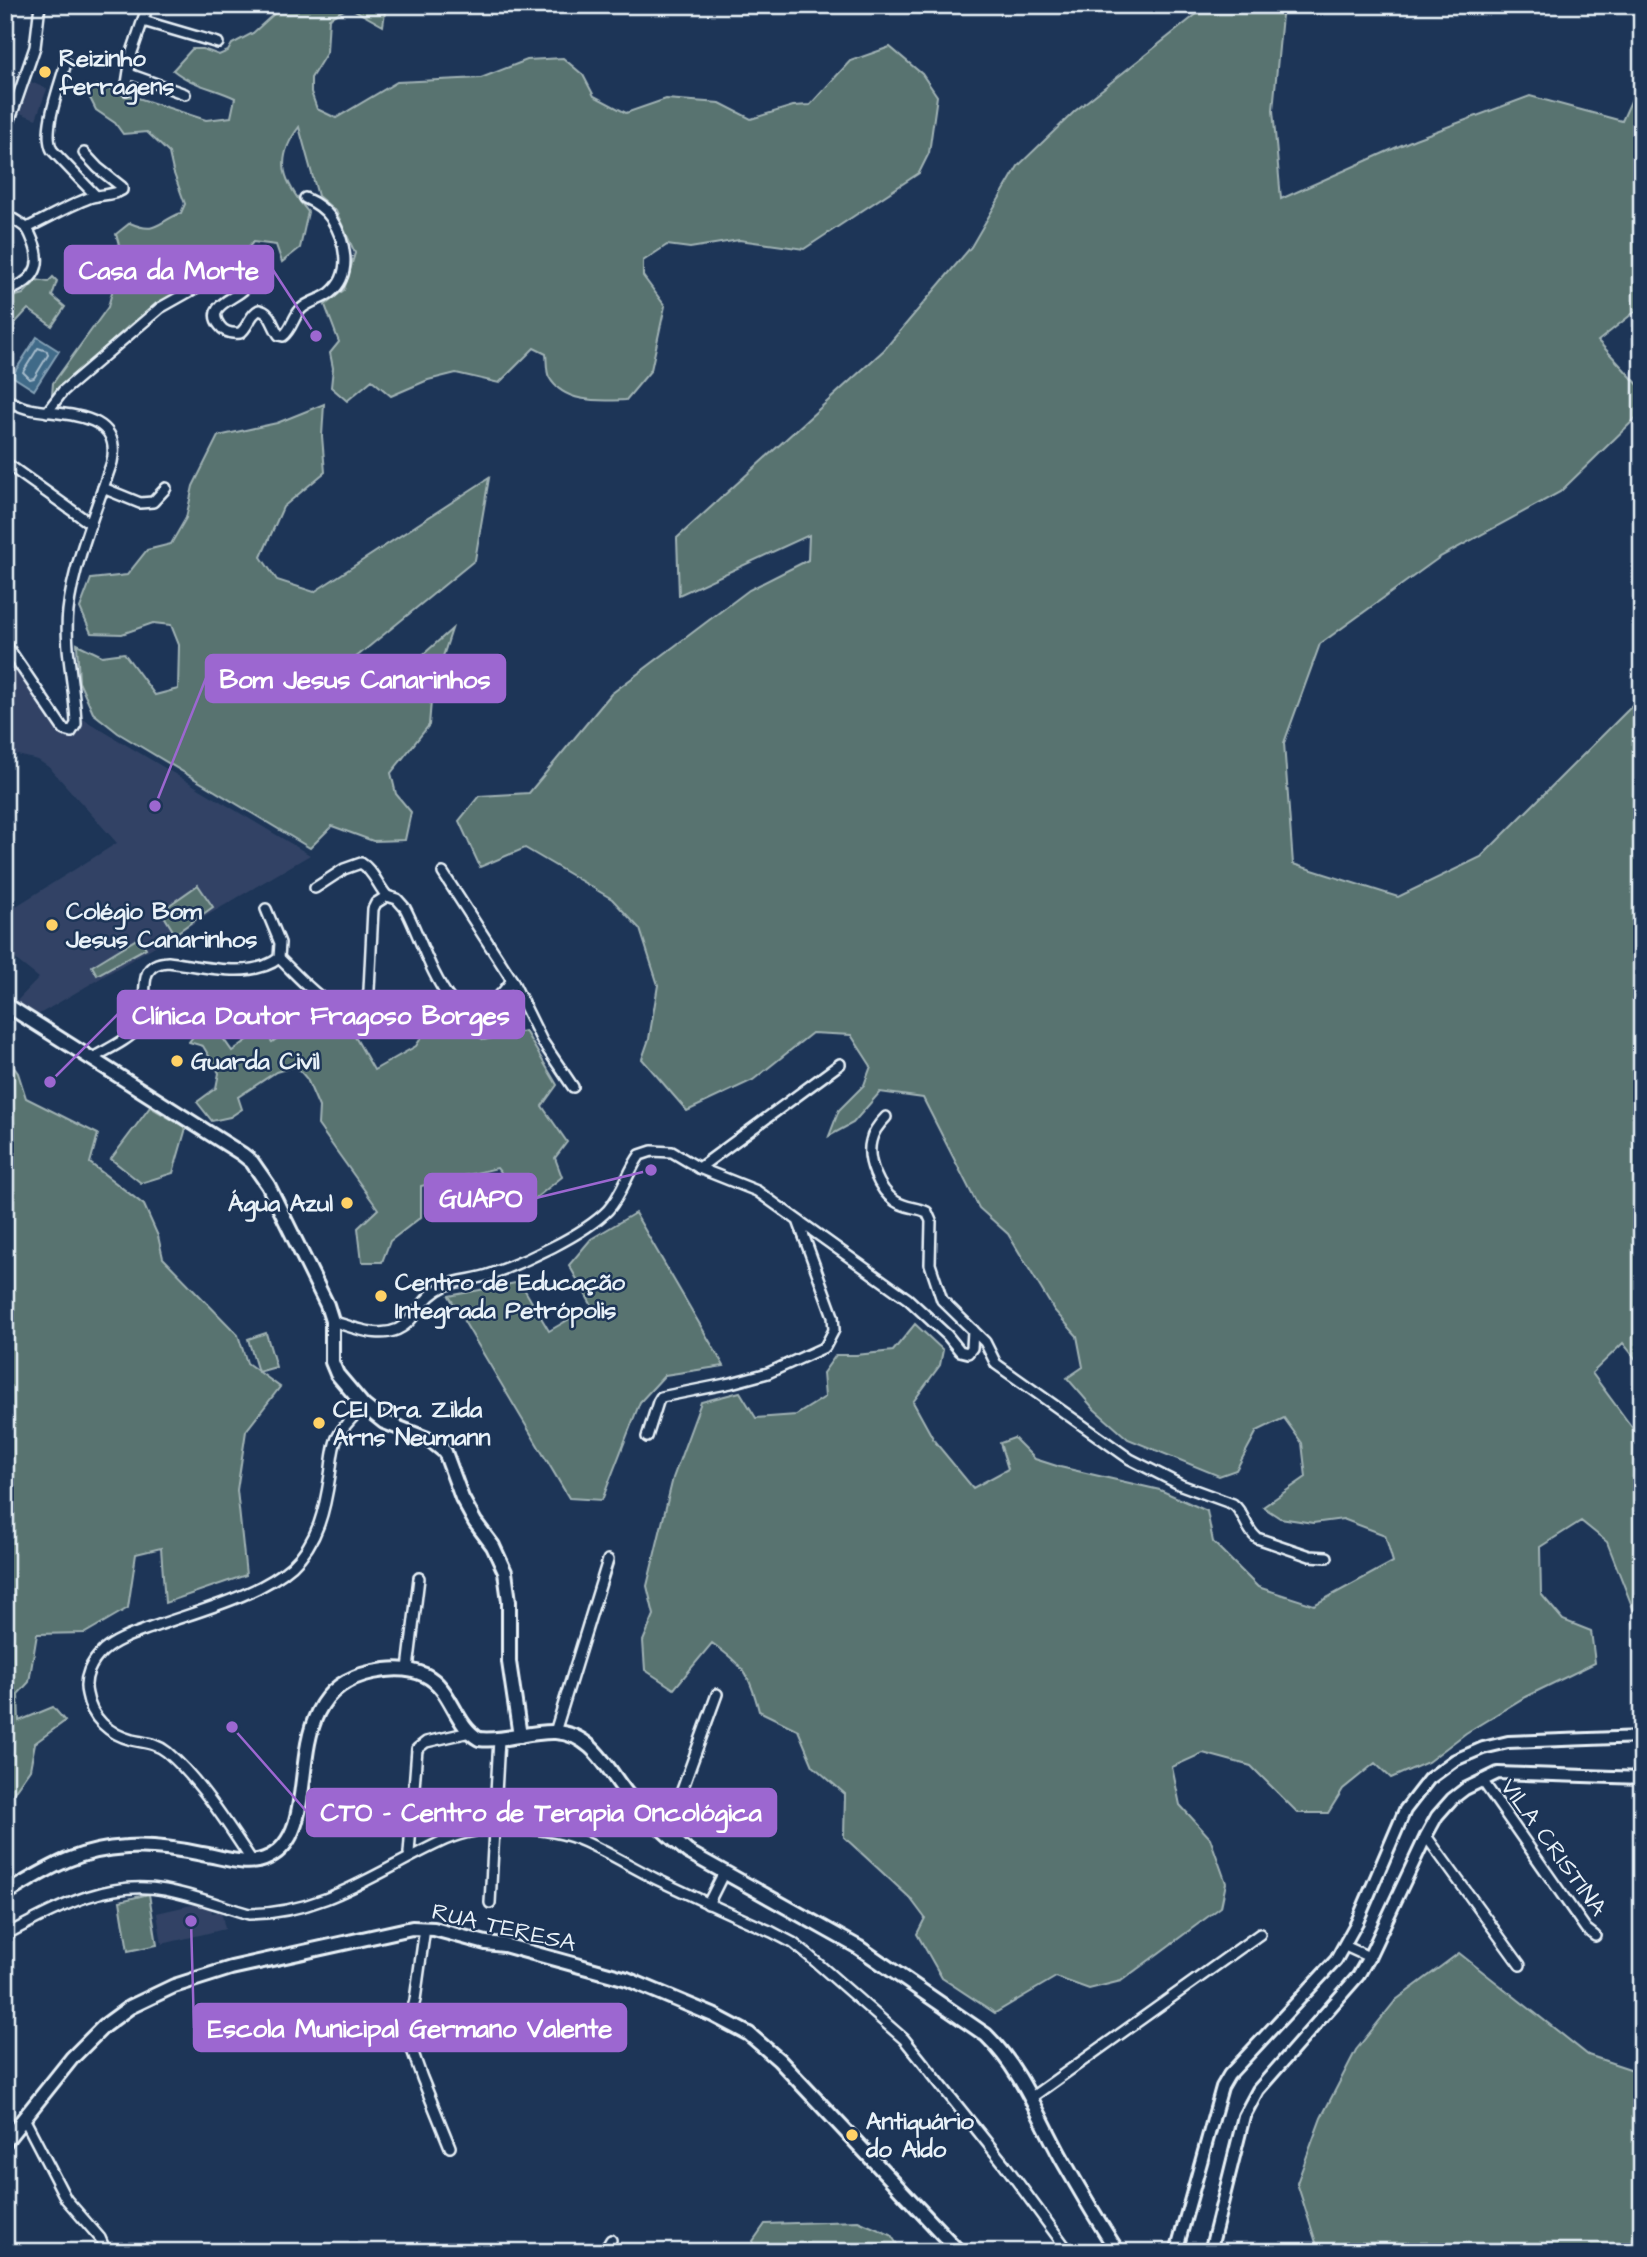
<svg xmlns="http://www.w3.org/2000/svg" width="1647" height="2257" viewBox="0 0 1647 2257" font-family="'Architects Daughter',sans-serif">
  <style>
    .built { fill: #324365 }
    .green { fill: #587370; stroke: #a0b2b4; stroke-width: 2 }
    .water { fill: #416a88; stroke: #84a0b5; stroke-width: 2 }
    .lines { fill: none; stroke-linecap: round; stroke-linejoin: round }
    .shore { stroke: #a5bbcb; stroke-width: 2 }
    .minor-casing { stroke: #e8f1f8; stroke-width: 14 }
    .tertiary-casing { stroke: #e8f1f8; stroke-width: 16 }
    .secondary-casing { stroke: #e8f1f8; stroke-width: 18 }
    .minor { stroke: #1d3557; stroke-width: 9 }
    .tertiary { stroke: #1d3557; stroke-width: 10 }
    .secondary { stroke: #1d3557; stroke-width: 12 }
    .poi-dot { fill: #ffd166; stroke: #1d3557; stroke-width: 2.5 }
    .labels { text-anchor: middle; stroke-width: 5; stroke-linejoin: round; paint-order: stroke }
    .poi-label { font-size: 24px; font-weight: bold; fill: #e8f1f8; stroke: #1d3557; text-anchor: start }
    .street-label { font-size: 24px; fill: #e8f1f8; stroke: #1d3557 }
    .leader { fill: none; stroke: #9c67d0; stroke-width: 2.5 }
    .callout-dot { fill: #9c67d0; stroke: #1d3557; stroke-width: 2.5 }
    .callout { fill: #9c67d0; stroke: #9c67d0; stroke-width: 2.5 }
    .callout-label { font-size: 26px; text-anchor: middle; font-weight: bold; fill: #fff }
  </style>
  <rect width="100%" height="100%" fill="#1d3557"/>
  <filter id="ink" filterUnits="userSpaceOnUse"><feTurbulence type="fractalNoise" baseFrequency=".0143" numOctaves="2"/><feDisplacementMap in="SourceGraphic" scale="14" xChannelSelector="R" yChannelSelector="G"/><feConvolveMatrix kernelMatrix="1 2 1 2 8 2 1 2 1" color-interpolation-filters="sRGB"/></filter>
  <g filter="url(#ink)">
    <!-- built -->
    <g class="built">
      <path d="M31 82 47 89 36 119 20 113Z"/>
      <path d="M5 659H11L61 735 71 736 79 729 83 719 310 855 36 1016 15 1003 39 978 5 951V913L117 843 50 768 38 760 5 752Z"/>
      <path d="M200 1903 211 1906 212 1913 221 1911 225 1929 162 1944 157 1913Z"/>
    </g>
    <!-- green -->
    <g class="green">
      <path d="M273 5H386L383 26 349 7 329 18 327 52 311 78V92L317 109 336 118 397 82 481 78 527 60 563 58 583 75 594 96 626 113 666 99 720 103 751 119 793 106 810 105 850 61 890 47 922 74 937 96 929 153 919 173 804 249 739 240 690 248 667 245 643 261V276L665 306 651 370 626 400C600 401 564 404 549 377 546 371 547 361 546 354L534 348 499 383 456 373 428 380 391 396 372 380 347 401 331 387 333 368 330 353 339 342 325 305 344 290 355 253 336 211 318 196 299 127C273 161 284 182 308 212L300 248 282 262 276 245 253 242 239 259 223 262 131 324 52 395 53 383 108 307 112 292V279L123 259 116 234 130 223C157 235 157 222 181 213L185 204 173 171 169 153 147 132 123 134 115 123 96 110 86 90 98 85 206 120 231 117 235 98C214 88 191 85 173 70L192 49H203L219 55 228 51 232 44 253 33 275 13Z"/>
      <path d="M1208 5H1283L1273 110 1281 199 1415 139 1530 96 1622 121 1642 77V306L1598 341 1642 389V412L1560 492 1440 557 1320 644 1284 743 1293 864 1398 897 1481 857 1642 696V1367L1623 1343 1592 1373 1642 1441V1615L1634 1611 1607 1542 1581 1521 1540 1547 1541 1594 1563 1620 1591 1631 1595 1663 1525 1697 1466 1733 1428 1762 1391 1778 1375 1763 1343 1789 1328 1813H1298L1251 1766 1203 1753 1172 1767 1180 1805 1210 1838 1226 1883 1221 1907 1121 1981 1089 1989 1056 1977 995 2013 942 1978 917 1934 925 1918 910 1898 844 1837 845 1794 813 1766 798 1730 759 1711C749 1672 744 1667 712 1643L674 1689 645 1670 643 1641 654 1615 647 1586 673 1478 701 1402 740 1392 756 1418 796 1415 825 1397 823 1373 836 1355H856L893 1351 915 1324 943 1350 940 1365 913 1402 935 1442 973 1488 1008 1469 1000 1443 1014 1438 1035 1459 1060 1467 1160 1490 1207 1511 1213 1542 1258 1587 1314 1605 1393 1562 1385 1535 1343 1519 1313 1523 1280 1518 1263 1507 1306 1477 1302 1443 1284 1418 1257 1431 1236 1470 1219 1476 1128 1439 1094 1409 1067 1378 1083 1367 1077 1336 1054 1310 1008 1234 979 1208 923 1098 880 1092 853 1123 829 1136 839 1110 864 1085 871 1066 851 1035 812 1033 753 1080 687 1111 642 1059 649 1039 658 985 640 929 612 899 525 848 480 867 459 821 479 796 529 793 611 694 749 590 808 560 809 535 679 595 677 538 884 350 971 247 1018 166 1075 111Z"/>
      <path d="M53 277 57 281 52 296 65 307 52 326 28 309 5 334V299L23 294 37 280 48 282Z"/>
      <path d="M324 404 322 436 325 472 283 507 261 557 277 580 314 592 489 478 475 560 344 667 400 675 452 629 432 690 429 725 391 773 396 794 411 812 405 840 373 841 332 826 310 848 118 733 93 713 79 682 77 644 102 656 124 653 155 695 178 689 179 645 171 625 153 623 122 634 91 633 80 608 91 579 127 575 147 550 171 544 186 518 193 486 218 436 277 423Z"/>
      <path d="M198 885 213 907 175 934 161 911Z"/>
      <path d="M140 937 146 948 97 975 92 966Z"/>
      <path d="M245 1004 272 1042 316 1011 354 1035 374 1070 416 1046 438 1011 484 1040 525 1031 557 1085 542 1106 567 1142 555 1158 562 1177 527 1205 497 1168 421 1186V1217L390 1241 382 1262H362L358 1228 378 1209 318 1125 319 1107 307 1079 296 1066 276 1072 238 1097 242 1109 230 1117 212 1121 197 1102 216 1088 219 1073 203 1046 189 1042 208 1017 232 1051 253 1036 235 1011Z"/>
      <path d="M5 1055 18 1073 26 1098 98 1134 90 1163 144 1205 158 1236 163 1258 238 1335 247 1363 280 1387 246 1431 237 1490 246 1575 165 1603 161 1548 136 1554 128 1608 85 1633 37 1634 29 1682 18 1694 19 1721 53 1707 65 1721 35 1743 30 1769 5 1805Z"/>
      <path d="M150 1107 186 1128 173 1173 141 1183 111 1159Z"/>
      <path d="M635 1213 724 1366 665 1375 640 1402 602 1500 569 1498 449 1296 520 1282 549 1331 592 1306 569 1265 591 1239Z"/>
      <path d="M266 1333 276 1367 258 1372 248 1339Z"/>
      <path d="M149 1894 157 1945 128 1951 120 1901Z"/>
      <path d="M1459 1953 1588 2055 1642 2073V2252H1319L1297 2183 1321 2118 1356 2050 1396 2000Z"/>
      <path d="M858 2221 891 2235 902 2252H753V2241L765 2224Z"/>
    </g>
    <!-- water -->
    <path class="water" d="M37 337 59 351 34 390 12 376Z"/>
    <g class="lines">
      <!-- shore -->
      <path class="shore" d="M38 348 47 351 48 355 34 378 30 379 23 372Z"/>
      <!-- minor casing -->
      <g class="minor-casing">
        <g id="minor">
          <path d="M143 21 218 43"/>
          <path d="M66 63C60 84 42 131 52 150L96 196"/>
          <path d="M129 74 185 94"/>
          <path d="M126 90 132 52 148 5"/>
          <path d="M5 134 35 47 40 5"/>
          <path d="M5 214C11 218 19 222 25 227 29 230 31 236 33 241 45 269 31 283 5 292"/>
          <path d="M27 228C48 218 68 206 89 198 100 194 112 196 122 190V187L98 168 84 153"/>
          <path d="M5 399C13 403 22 408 30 409 64 416 123 411 112 462 97 507 73 565 68 611 64 648 75 687 76 724L71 732 64 730 5 643"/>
          <path d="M47 412 63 391 160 308 240 263 249 267C251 275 250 282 244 289 235 299 204 306 220 326 225 333 232 334 240 333 249 327 249 315 259 310 271 312 272 325 279 335L283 336C292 329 293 317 301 309 309 301 321 300 330 293 354 274 345 240 331 218 325 209 314 202 305 198"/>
          <path d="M10 466 91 524"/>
          <path d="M103 488 140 503 153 502 166 488"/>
          <path d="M443 873 512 980 542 1041 573 1087"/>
          <path d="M315 888 344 869 361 863C373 870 378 886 387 896"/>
          <path d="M279 958C302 980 322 1005 353 1014L364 1006 369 990 373 909 376 903 387 896 397 899 405 908C428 951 443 1029 504 1028"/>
          <path d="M470 1019C487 1007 501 997 512 980"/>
          <path d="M91 1059C105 1050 126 1042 137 1029 156 1007 128 964 168 962 201 966 252 980 279 958L280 943 266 909"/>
          <path d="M886 1117C879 1124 873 1131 871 1141 866 1160 879 1190 895 1201 905 1208 917 1207 927 1212L931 1221 930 1264 942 1300 985 1342 996 1364 1130 1459 1181 1485 1233 1504C1245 1513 1245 1529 1257 1538L1310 1556 1327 1557"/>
          <path d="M699 1168 840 1064"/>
          <path d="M332 1321C358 1329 390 1344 411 1319 424 1304 426 1295 445 1286 459 1279 476 1280 491 1274 524 1262 584 1235 608 1210 622 1195 628 1171 640 1155L652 1151 672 1152 699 1168 757 1191 908 1299 947 1335 960 1351 968 1353 972 1348 973 1330"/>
          <path d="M647 1437 658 1402 661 1397 731 1383 768 1373 825 1347 834 1330 833 1316 799 1223"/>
          <path d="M408 1669 419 1578"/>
          <path d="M555 1732 608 1560"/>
          <path d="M1482 1780 1586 1929 1595 1936"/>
          <path d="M666 1834 717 1694"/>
          <path d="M1426 1836 1520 1965"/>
          <path d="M409 1853 417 1749 426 1742 470 1732"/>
          <path d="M252 1861C229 1826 199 1779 167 1752 156 1743 145 1743 132 1740 109 1734 91 1718 87 1694 83 1678 91 1662 103 1651 118 1638 138 1633 156 1626 198 1611 258 1596 292 1566 318 1542 325 1509 330 1475 332 1463 332 1449 337 1438 343 1425 354 1416 364 1406"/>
          <path d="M490 1903 499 1739"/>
          <path d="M708 1904 724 1872"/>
          <path d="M425 1928 415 2000 408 2027 411 2047 422 2078 450 2147"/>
          <path d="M5 1935C55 1909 106 1879 165 1890 193 1895 221 1906 249 1914 326 1913 379 1870 445 1840 482 1823 549 1825 585 1842 609 1853 632 1867 656 1879 694 1897 733 1915 772 1932L793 1943 808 1955 904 2039 1005 2165 1069 2252"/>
          <path d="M1345 1946 1369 1957"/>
          <path d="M1032 2097 1260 1934"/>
          <path d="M24 2118 66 2199 100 2238 106 2252"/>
          <path d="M604 2252 611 2240"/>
        </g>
      </g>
      <!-- tertiary casing -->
      <g class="tertiary-casing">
        <g id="tertiary">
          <path d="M1176 2252 1222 2087 1229 2075 1336 1960 1357 1922 1405 1810 1429 1779 1455 1760 1483 1748 1508 1742 1642 1737"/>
          <path d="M1210 2252 1244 2116 1258 2090 1358 1976 1369 1957 1426 1836 1437 1816 1452 1799 1465 1789 1498 1773 1642 1778"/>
        </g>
      </g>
      <!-- secondary casing -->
      <g class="secondary-casing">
        <g id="secondary">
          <path d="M5 1004 242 1154 252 1162 268 1185 327 1305 332 1321V1362L337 1374 364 1406 384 1422 430 1440 445 1452 462 1498 475 1522 493 1546 505 1572 509 1601V1662L520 1736"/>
          <path d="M5 1894C49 1868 75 1850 127 1847 152 1845 178 1849 202 1854 223 1857 249 1868 269 1857 331 1826 269 1693 373 1672 391 1668 408 1667 425 1675 452 1688 454 1725 479 1739 504 1742 529 1731 555 1732 596 1734 609 1775 633 1801 650 1819 669 1836 688 1852L858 1947 986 2035C1022 2070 1038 2116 1062 2159 1080 2190 1098 2222 1118 2252"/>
          <path d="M5 2142 72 2058 104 2026 130 2007 174 1986 231 1968 412 1928 434 1929 486 1943 504 1945 627 1979 713 2015 749 2034 779 2060 959 2252"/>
        </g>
      </g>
      <!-- minor -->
      <use href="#minor" class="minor"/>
      <!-- tertiary -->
      <use href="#tertiary" class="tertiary"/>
      <!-- secondary -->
      <use href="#secondary" class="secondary"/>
    </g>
  </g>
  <!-- markers -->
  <g class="poi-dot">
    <circle cx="45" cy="72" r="7"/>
    <circle cx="52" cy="925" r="7"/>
    <circle cx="177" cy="1061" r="7"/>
    <circle cx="347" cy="1203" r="7"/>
    <circle cx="381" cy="1296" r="7"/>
    <circle cx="319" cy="1423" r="7"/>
    <circle cx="852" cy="2135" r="7"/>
  </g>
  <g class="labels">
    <!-- poi labels -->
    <g class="poi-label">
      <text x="59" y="66">Reizinho<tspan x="59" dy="28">ferragens</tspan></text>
      <text x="66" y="919">Colégio Bom<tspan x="66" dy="28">Jesus Canarinhos</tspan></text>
      <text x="191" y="1069">Guarda Civil</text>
      <text x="333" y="1211" text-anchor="end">Água Azul</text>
      <text x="395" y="1290">Centro de Educação<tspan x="395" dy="28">Integrada Petrópolis</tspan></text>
      <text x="333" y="1417">CEI Dra. Zilda<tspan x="333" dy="28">Arns Neumann</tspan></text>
      <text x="866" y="2129">Antiquário<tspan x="866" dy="28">do Aldo</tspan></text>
    </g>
    <!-- street labels -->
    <g class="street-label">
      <text transform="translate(1554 1847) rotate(54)" y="8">VILA CRISTINA</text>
      <text transform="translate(504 1927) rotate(13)" y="8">RUA TERESA</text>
    </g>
  </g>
  <!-- callouts -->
  <path class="leader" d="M316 336L273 270M155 806L206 678M50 1082L118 1014M651 1170L536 1198M232 1727L307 1812M191 1921L194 2028"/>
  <g class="callout-dot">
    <circle cx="316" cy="336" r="7"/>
    <circle cx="155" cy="806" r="7"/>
    <circle cx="50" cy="1082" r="7"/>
    <circle cx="651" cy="1170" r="7"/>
    <circle cx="232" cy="1727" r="7"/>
    <circle cx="191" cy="1921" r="7"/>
  </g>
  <g class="callout">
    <rect x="65" y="246" width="208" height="47" rx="7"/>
    <rect x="206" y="655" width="299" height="47" rx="7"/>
    <rect x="118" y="991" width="406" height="47" rx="7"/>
    <rect x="425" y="1174" width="111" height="47" rx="7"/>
    <rect x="307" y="1789" width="469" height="47" rx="7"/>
    <rect x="194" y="2004" width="432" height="47" rx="7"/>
  </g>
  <g class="callout-label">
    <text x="169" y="279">Casa da Morte</text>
    <text x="355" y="688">Bom Jesus Canarinhos</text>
    <text x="321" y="1024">Clínica Doutor Fragoso Borges</text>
    <text x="481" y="1207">GUAPO</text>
    <text x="541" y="1821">CTO - Centro de Terapia Oncológica</text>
    <text x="410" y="2037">Escola Municipal Germano Valente</text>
  </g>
  <!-- margin -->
  <rect width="1647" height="2257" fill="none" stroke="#1d3557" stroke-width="28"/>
  <rect x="14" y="14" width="1619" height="2229" fill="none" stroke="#e8f1f8" stroke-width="2.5" filter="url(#ink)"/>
</svg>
